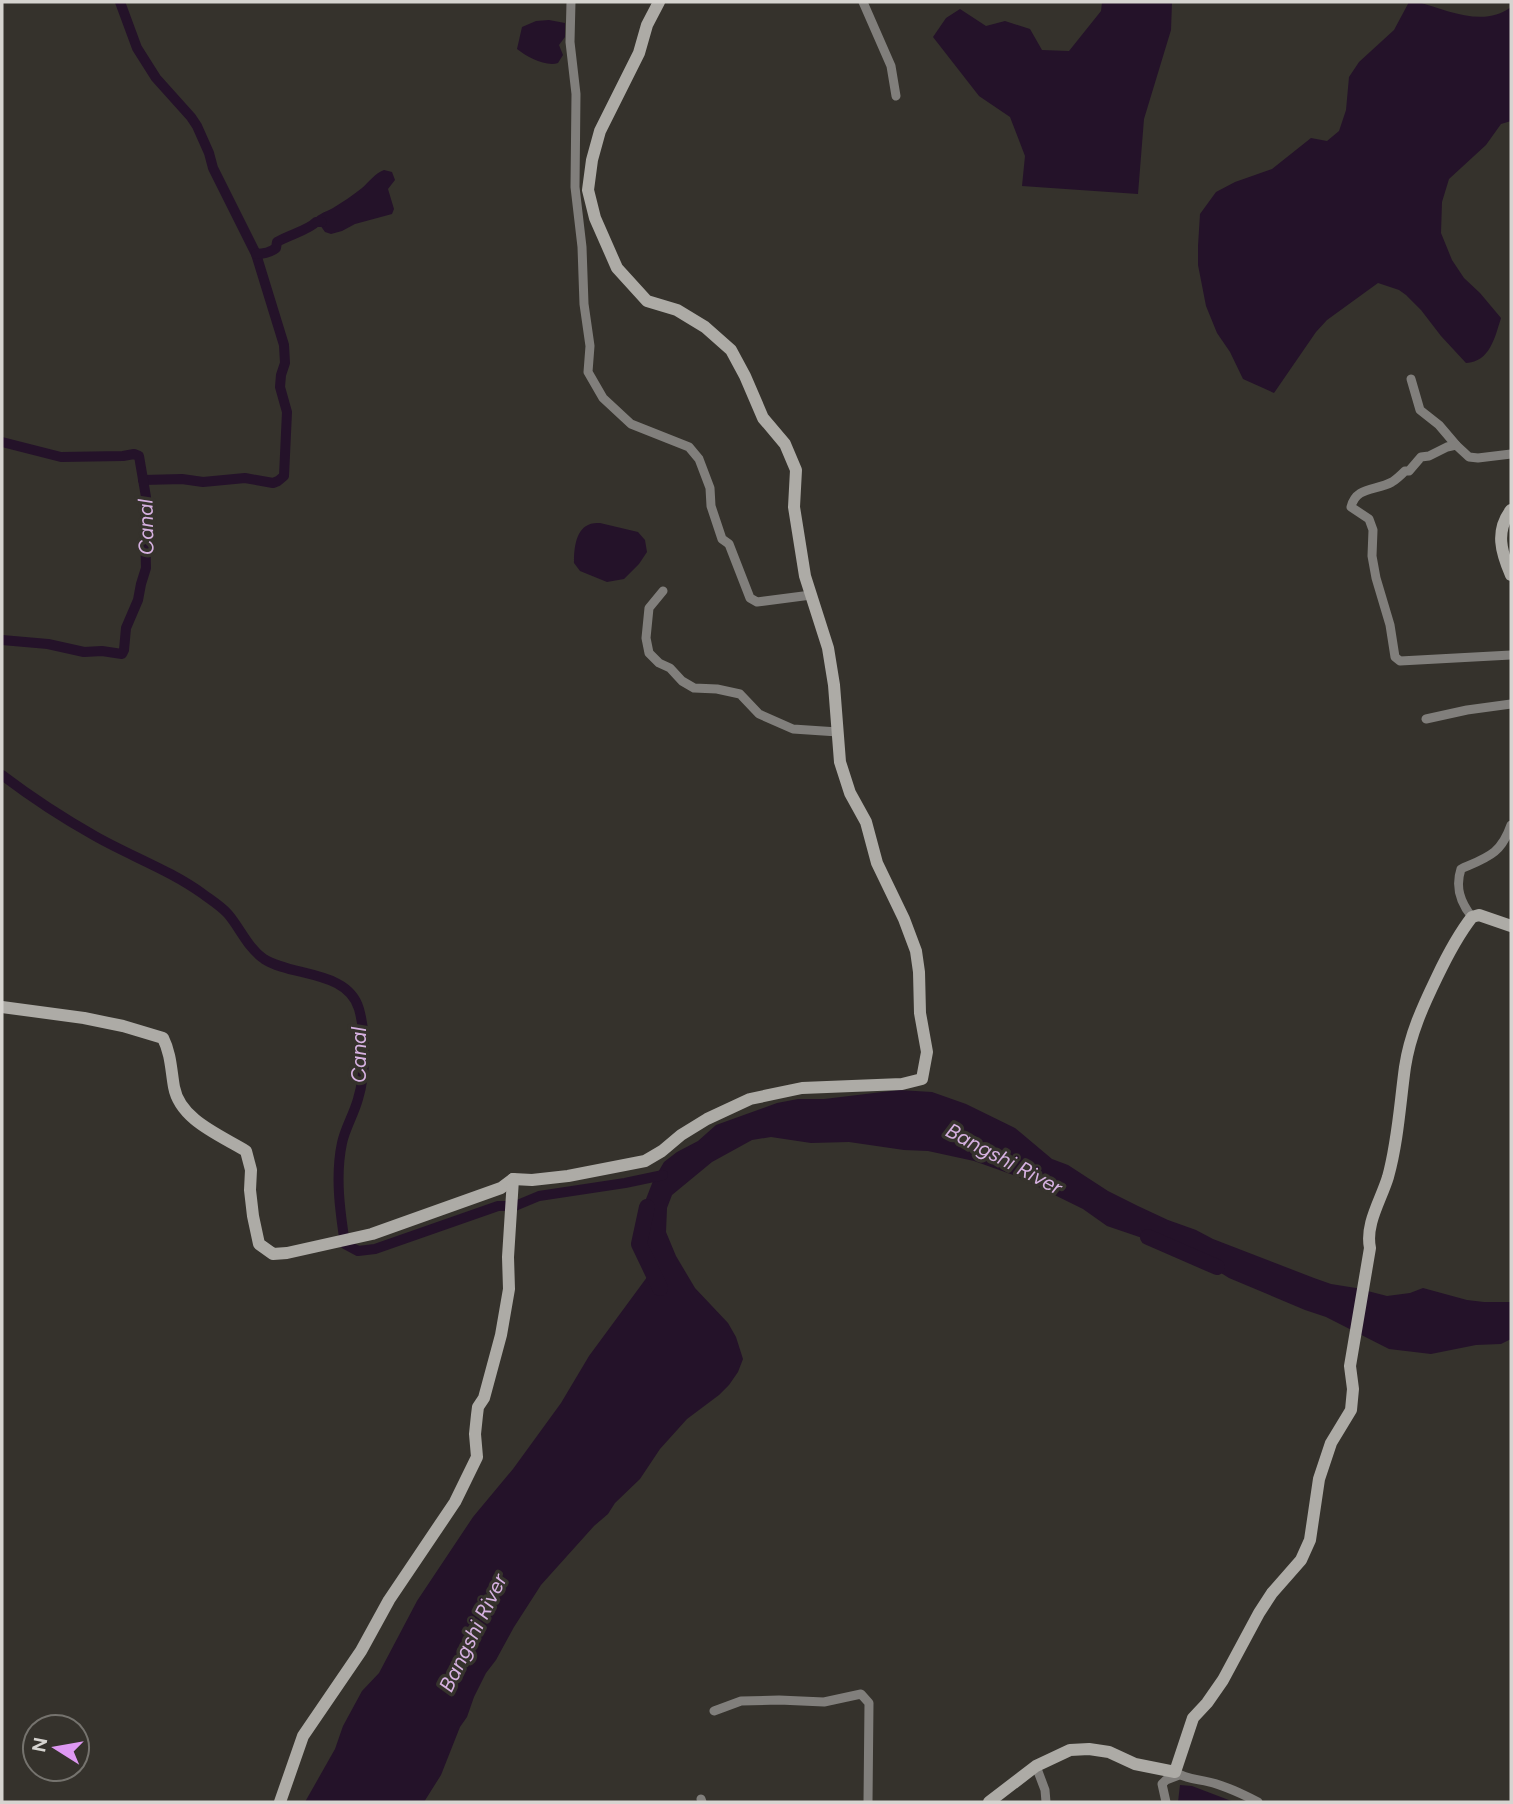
<svg xmlns="http://www.w3.org/2000/svg" width="1513" height="1804" viewBox="0 0 1513 1804" font-family="Figtree,sans-serif">
  <style>
    .water { fill: #241229 }
    .lines { fill: none; stroke-linecap: round; stroke-linejoin: round }
    .canal { stroke: #241229; stroke-width: 10 }
    .river { stroke: #241229; stroke-width: 16 }
    .street { stroke: #817f7c; stroke-width: 9 }
    .secondary { stroke: #adaba6; stroke-width: 12 }
    .labels { text-anchor: middle; stroke-width: 7; stroke-linejoin: round; paint-order: stroke }
    .water-label { font-size: 21px; font-style: italic; fill: #d6b1e1; stroke: #35322c }
  </style>
  <rect width="100%" height="100%" fill="#35322c"/>
  <!-- water -->
  <g class="water">
    <path d="M1102 2H1172L1171 30 1144 119 1138 194 1022 186 1025 156 1010 117 979 96 933 37 946 18 960 9 986 26 1005 21 1030 29 1042 50 1069 51 1101 11Z"/>
    <path d="M1409 2H1418C1447 10 1484 28 1511 7V121L1501 124 1486 145 1449 179 1442 202 1441 233 1452 260 1464 278 1480 293 1501 318C1495 337 1490 362 1466 363L1441 336 1421 310 1406 295 1399 290 1378 283 1327 320 1316 332 1274 393 1243 379 1230 352 1217 333 1206 306 1198 265V246L1200 214 1216 192 1235 182 1272 169 1311 138 1327 141 1339 131 1346 110 1349 77 1359 62 1394 30Z"/>
    <path d="M549 20 565 23V37L559 45 563 55 558 63C546 67 527 57 517 49L522 27 536 21Z"/>
    <path d="M384 170 392 172 395 180 388 189 394 209 392 214 355 224 342 231 331 234 325 232 320 225 314 226 311 224C316 214 324 213 333 208 343 202 353 195 362 188 369 182 375 173 384 170Z"/>
    <path d="M600 523 638 532 645 540 647 552 639 564 624 579 607 582 580 571 574 563C574 551 575 531 588 525 592 523 596 523 600 523Z"/>
    <path d="M899 1090 932 1092 966 1104 1015 1128 1052 1159 1068 1165 1108 1191 1138 1206 1168 1220 1196 1230 1213 1239 1314 1278 1331 1284 1356 1288 1387 1296 1410 1293 1423 1288 1467 1300 1484 1302H1511V1339L1501 1344 1476 1345 1431 1354 1389 1349 1326 1317 1305 1310 1229 1278 1197 1258 1173 1247 1154 1242 1107 1226 1083 1209 1016 1176 974 1161 928 1151 904 1150 849 1142 811 1143 771 1137 752 1140 712 1162 672 1195 667 1208 666 1232 676 1256 695 1288 728 1323 736 1337 743 1359 738 1372 729 1385 719 1395 687 1419 660 1449 640 1479 615 1503 608 1514 594 1526 541 1585 514 1627 496 1660 486 1673 474 1697 467 1717 460 1727 441 1775 424 1802H305L335 1749 343 1726 362 1691 379 1673 417 1601 473 1517 513 1469 561 1403 589 1356 653 1269 646 1257 642 1226 644 1204 653 1181 664 1162 677 1152 698 1141 716 1125 777 1103 798 1099H824Z"/>
    <path d="M1180 1785 1192 1786 1234 1802H1178Z"/>
  </g>
  <g class="lines">
    <!-- canal -->
    <g class="canal">
      <path d="M120 2 137 48 156 78 191 117 197 126 209 153 213 168 256 254 284 345 285 363 281 375 280 387 287 412 284 476 278 481 273 483 245 478 203 482 182 479 143 480"/>
      <path d="M256 254C263 254 271 252 276 248L277 242C288 235 309 230 316 222H322"/>
      <path d="M2 442 61 457 123 456 134 454 139 456 146 497 145 526 146 568 141 584 138 600 126 628 124 650 122 654 102 651 84 652 48 644 2 640"/>
      <path d="M2 775C31 797 63 818 95 836 130 856 170 870 203 894 211 900 221 906 228 914 240 928 248 948 264 959 292 977 348 970 359 1009 366 1034 366 1073 358 1099 354 1114 345 1128 342 1143 335 1176 340 1211 345 1244L358 1251 375 1249 498 1206H515L539 1196 625 1183 663 1175"/>
    </g>
    <!-- river -->
    <g class="river">
      <path d="M647 1207 639 1244 660 1288"/>
      <path d="M1148 1237 1217 1267"/>
    </g>
    <!-- street -->
    <g class="street">
      <path d="M571 2 570 42 576 94 575 187 582 247 584 304 590 346 588 372 603 398 631 424 689 447 699 459 710 488 711 506 722 539 729 544 750 598 757 602 811 595"/>
      <path d="M863 2 891 66 896 96"/>
      <path d="M1411 379 1420 410 1439 425 1456 445"/>
      <path d="M1511 454 1478 458 1469 457 1456 445 1447 447 1429 456 1421 457 1409 471H1405C1401 475 1397 479 1392 482 1376 491 1356 486 1351 507L1369 519 1373 530 1372 556 1376 578 1390 625 1395 657 1400 661 1511 655"/>
      <path d="M663 591 649 608 646 638 649 653 659 663 670 668 682 681 694 688 717 689 740 694 759 714 793 729 838 732"/>
      <path d="M1426 719 1467 710 1511 704"/>
      <path d="M1472 917C1460 902 1455 887 1461 869 1488 857 1501 854 1511 825"/>
      <path d="M714 1711 741 1701 779 1700 824 1702 861 1694 869 1703 868 1802"/>
      <path d="M1036 1766 1045 1790 1046 1802"/>
      <path d="M1175 1772C1185 1779 1197 1779 1209 1782 1226 1786 1242 1794 1258 1802"/>
      <path d="M701 1799 702 1802"/>
      <path d="M1166 1802 1162 1784 1166 1780 1179 1775"/>
    </g>
    <!-- secondary -->
    <g class="secondary">
      <path d="M1511 510C1495 531 1501 552 1511 575"/>
      <path d="M2 1007 84 1018 123 1026 163 1038C171 1054 171 1070 174 1087 180 1120 220 1135 246 1151L251 1170 250 1190 253 1216 259 1244 273 1254 287 1253 372 1234 501 1188 513 1179 532 1180 568 1176 645 1161 662 1151 681 1135 707 1119 750 1099 802 1088 902 1084 922 1079 927 1052 920 1013 919 972 916 951 904 919 877 863 866 822 850 793 840 762 834 685 828 648 805 576 798 532 794 507 796 470 785 444 763 418 745 376 731 350 705 327 677 310 647 301 617 268 595 218 588 190 592 160 600 131 639 53 647 25 659 2"/>
      <path d="M280 1802 303 1736 361 1651 389 1600 455 1502 477 1457 475 1434 477 1415 478 1407 484 1398 501 1335 509 1289 508 1257 513 1179"/>
      <path d="M989 1802 1036 1766 1070 1750 1089 1749 1109 1752 1135 1764 1175 1772 1193 1718 1207 1703 1223 1680 1259 1613 1272 1593 1301 1560 1310 1540 1319 1479 1331 1443 1351 1410 1353 1389 1350 1366 1370 1248C1365 1224 1381 1200 1388 1177 1398 1141 1400 1103 1405 1067 1410 1034 1423 1006 1437 977 1447 956 1458 935 1472 917L1479 915 1511 926"/>
    </g>
  </g>
  <g class="labels">
    <!-- water labels -->
    <g class="water-label">
      <text transform="translate(146 527) rotate(-91)" y="7">Canal</text>
      <text transform="translate(359 1055) rotate(-90)" y="7">Canal</text>
      <text transform="translate(1004 1159) rotate(28)" y="7">Bangshi River</text>
      <text transform="translate(473 1633) rotate(-64)" y="7">Bangshi River</text>
    </g>
  </g>
  <!-- border -->
  <rect width="1513" height="1804" fill="none" stroke="#d6d4d0" stroke-width="7"/>
  <!-- north arrow -->
  <g transform="translate(56 1748) rotate(281)"><circle r="33" fill="#35322c" stroke="#75736e" stroke-width="2"/>
  <path d="M0-5L12 26L0 18L-12 26Z" fill="#de98f2"/>
  <text y="-10" font-size="19" font-weight="bold" text-anchor="middle" fill="#d6d4d0">N</text>
  </g>
</svg>
